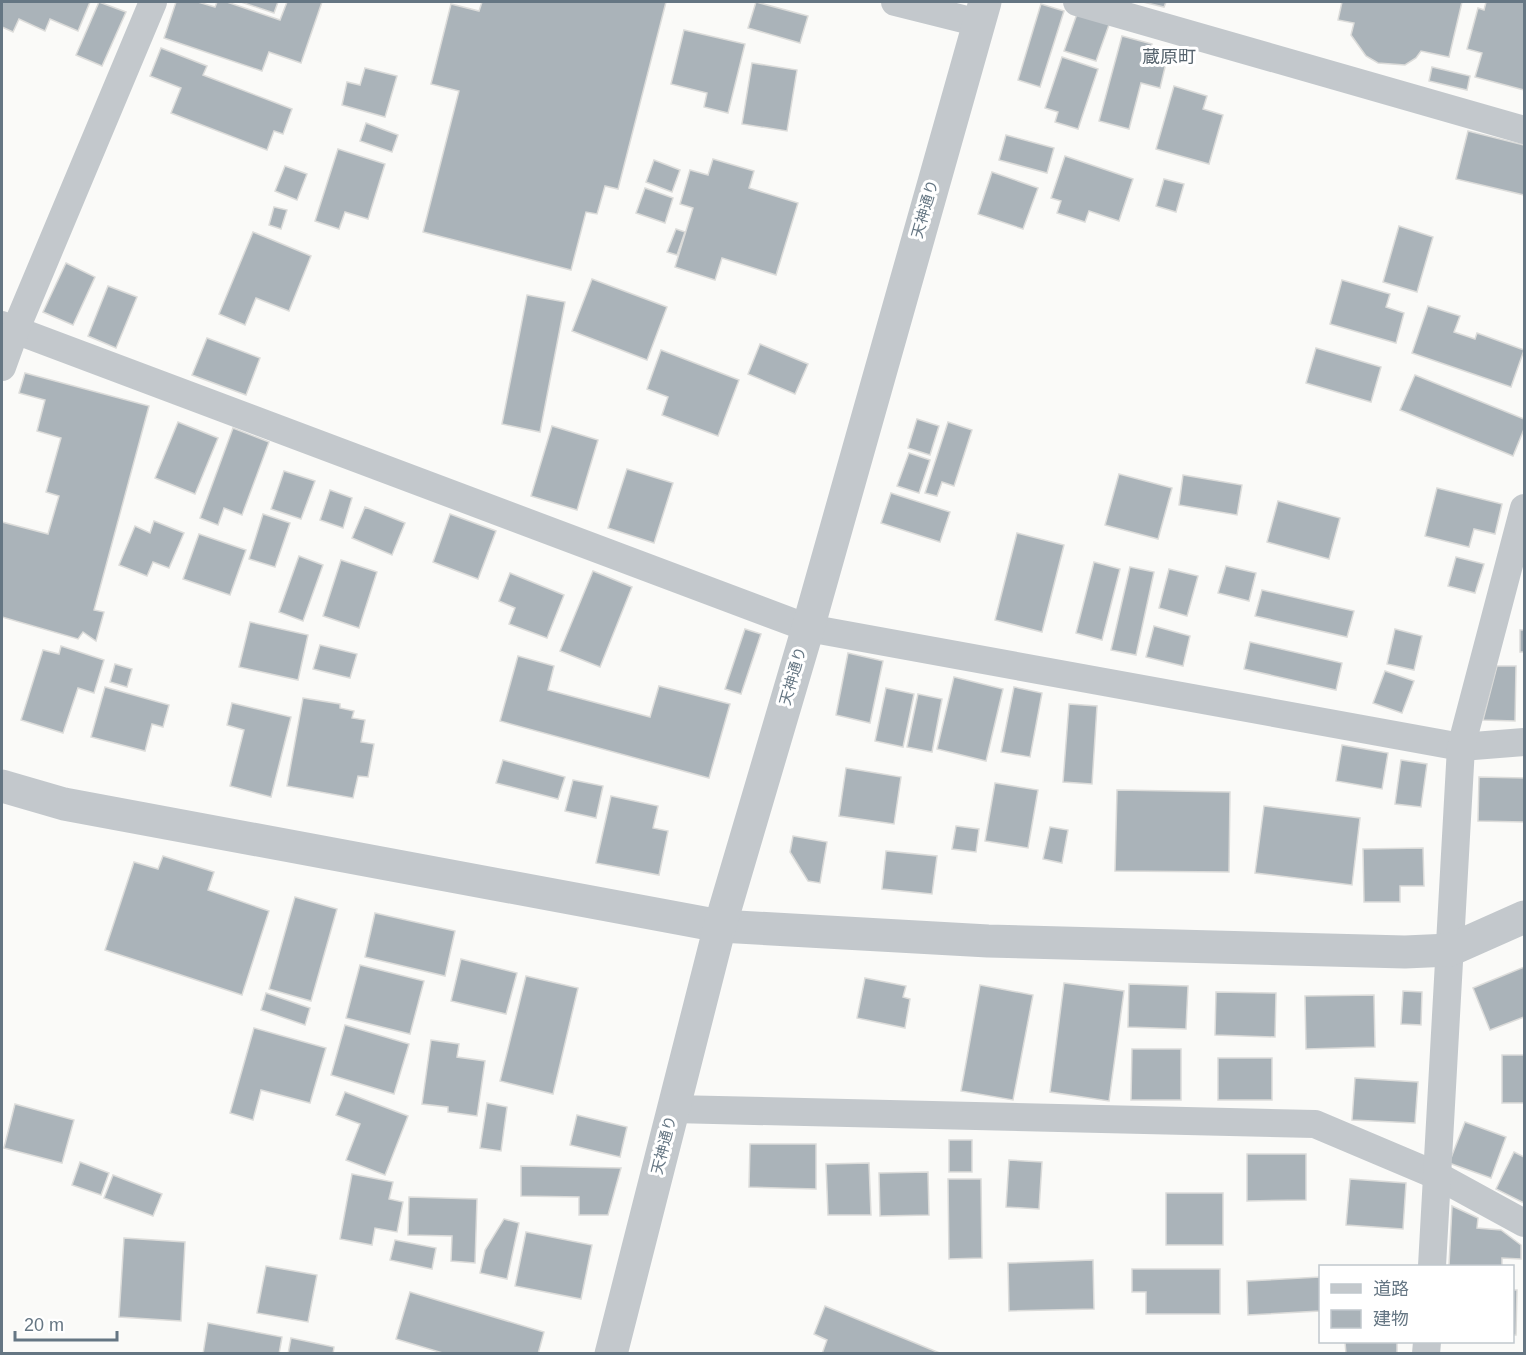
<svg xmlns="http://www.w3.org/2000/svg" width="1526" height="1355" viewBox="0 0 1526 1355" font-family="Arial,'Noto Sans JP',sans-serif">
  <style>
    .building { fill: #aab3b9; stroke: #dcdcda; stroke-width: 1.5 }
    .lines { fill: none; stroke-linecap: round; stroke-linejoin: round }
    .minor { stroke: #c3c8cc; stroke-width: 28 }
    .tertiary { stroke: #c3c8cc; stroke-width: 33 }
    .labels { text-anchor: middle; stroke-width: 6; stroke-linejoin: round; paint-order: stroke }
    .street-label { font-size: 15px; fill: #657683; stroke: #fff }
    .quarter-label { font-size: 18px; fill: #57646e; stroke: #fff }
  </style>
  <rect width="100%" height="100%" fill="#fafaf8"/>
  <!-- building -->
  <g class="building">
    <path d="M2 2H90L78 31 50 19 45 31 19 19 13 32 2 27Z"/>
    <path d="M99 2 126 12 102 66 76 55Z"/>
    <path d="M176 2H198L215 7 217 2H227L280 20 287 2H322L301 63 269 52 262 71 164 38Z"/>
    <path d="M241 2H278L274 13Z"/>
    <path d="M482 2H666L618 189 605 186 597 214 586 212 571 270 423 232 459 91 431 84 451 4 479 11Z"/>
    <path d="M756 2 808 16 800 43 748 28Z"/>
    <path d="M1143 2H1166L1164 7Z"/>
    <path d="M1342 2H1462L1449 57 1421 51 1416 58 1405 65 1378 63 1366 56 1351 35 1354 23 1338 20Z"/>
    <path d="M1486 2H1524V90L1475 77 1482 53 1467 49 1478 8 1484 10Z"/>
    <path d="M1041 4 1064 11 1040 87 1018 80Z"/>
    <path d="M1078 11 1110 22 1096 61 1064 51Z"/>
    <path d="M684 30 745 44 728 113 704 107 707 93 671 84Z"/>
    <path d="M1122 36 1152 44 1148 59 1166 63 1160 88 1141 83 1129 129 1099 121Z"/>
    <path d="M161 48 207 66 203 75 292 109 283 134 274 131 267 150 171 113 181 88 150 76Z"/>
    <path d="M1062 57 1098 69 1078 129 1055 122 1058 112 1045 108Z"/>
    <path d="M752 63 797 70 787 131 742 124Z"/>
    <path d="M1432 67 1470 76 1467 90 1429 81Z"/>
    <path d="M365 68 397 76 385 117 342 105 347 82 360 85Z"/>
    <path d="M1174 86 1207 96 1203 109 1223 115 1209 164 1156 149Z"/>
    <path d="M366 123 398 135 392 152 360 141Z"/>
    <path d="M1468 131 1524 145V195L1456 179Z"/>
    <path d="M1006 135 1054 148 1047 173 999 160Z"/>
    <path d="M338 149 385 164 368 219 345 212 339 229 315 221Z"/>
    <path d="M1065 156 1133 179 1119 221 1089 211 1085 222 1057 213 1061 201 1051 198Z"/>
    <path d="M713 159 754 171 749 188 798 203 776 275 722 258 715 280 675 267 693 208 680 204 690 170 708 175Z"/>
    <path d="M654 160 680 170 672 192 646 182Z"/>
    <path d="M285 166 307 174 297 200 275 191Z"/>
    <path d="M992 172 1038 188 1023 229 978 214Z"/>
    <path d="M1164 179 1184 184 1176 212 1156 206Z"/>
    <path d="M645 188 673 198 665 223 636 213Z"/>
    <path d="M274 207 287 210 281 229 269 225Z"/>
    <path d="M1399 226 1433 237 1417 292 1383 282Z"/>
    <path d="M676 229 685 232 677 255 667 252Z"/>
    <path d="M253 232 311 256 289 311 256 298 245 325 219 314Z"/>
    <path d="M66 263 95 277 73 325 43 312Z"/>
    <path d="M592 279 667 307 647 360 572 331Z"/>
    <path d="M1342 280 1390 294 1386 307 1404 313 1396 343 1330 324Z"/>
    <path d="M108 286 137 297 116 348 88 336Z"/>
    <path d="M527 295 565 302 540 432 502 424Z"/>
    <path d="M1428 306 1460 316 1454 332 1475 339 1477 333 1524 350 1511 387 1412 353Z"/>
    <path d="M207 338 260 358 246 395 192 375Z"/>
    <path d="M760 344 808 364 795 394 748 374Z"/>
    <path d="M1316 348 1381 367 1371 402 1306 383Z"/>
    <path d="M661 350 739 380 718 436 662 415 668 397 647 389Z"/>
    <path d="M25 373 149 406 94 610 104 612 96 641 83 632 78 639 2 617V522L48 534 59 496 46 492 61 438 37 431 45 400 19 393Z"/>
    <path d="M1415 375 1524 419V429L1513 456 1400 410Z"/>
    <path d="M917 419 939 426 930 455 908 448Z"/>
    <path d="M178 422 218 438 195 494 155 478Z"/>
    <path d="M948 422 972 430 954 486 942 482 937 496 925 493Z"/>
    <path d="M552 426 598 440 577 510 531 496Z"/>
    <path d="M233 428 269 442 242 515 224 508 218 525 200 518Z"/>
    <path d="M909 453 930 460 919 493 897 486Z"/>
    <path d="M627 469 673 483 654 543 608 528Z"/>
    <path d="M284 471 315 481 301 519 271 509Z"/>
    <path d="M1119 474 1172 488 1158 539 1105 525Z"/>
    <path d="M1183 475 1242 485 1237 515 1179 505Z"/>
    <path d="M1437 488 1502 504 1495 534 1474 529 1469 547 1425 536Z"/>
    <path d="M330 490 352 498 343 528 320 520Z"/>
    <path d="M891 493 950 512 940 542 881 523Z"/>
    <path d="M1278 501 1340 518 1329 559 1267 542Z"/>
    <path d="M365 507 405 523 392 555 352 538Z"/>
    <path d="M263 514 290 523 275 567 249 559Z"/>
    <path d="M450 514 496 531 478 579 433 562Z"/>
    <path d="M154 521 184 533 169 568 153 562 147 576 119 565 135 526 150 533Z"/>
    <path d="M1017 533 1064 545 1042 632 995 620Z"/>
    <path d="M199 534 246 550 230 595 183 579Z"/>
    <path d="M299 556 323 565 303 621 279 612Z"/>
    <path d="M1456 557 1484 564 1475 593 1448 586Z"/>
    <path d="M341 560 377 572 359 628 323 616Z"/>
    <path d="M1094 562 1120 569 1102 640 1076 633Z"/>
    <path d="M1226 566 1256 573 1249 601 1218 593Z"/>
    <path d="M1130 567 1154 572 1136 655 1111 650Z"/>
    <path d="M1169 569 1198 576 1187 616 1159 608Z"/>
    <path d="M593 571 632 587 600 667 560 651Z"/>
    <path d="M510 573 564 595 547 638 509 624 515 608 499 601Z"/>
    <path d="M1262 590 1354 611 1347 637 1255 616Z"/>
    <path d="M250 622 308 635 298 680 239 667Z"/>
    <path d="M1154 626 1190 636 1183 666 1146 657Z"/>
    <path d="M745 629 761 634 741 694 725 689Z"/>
    <path d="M1395 629 1422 636 1414 670 1387 664Z"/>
    <rect x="1520" y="630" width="4" height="22"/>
    <path d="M1250 642 1342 663 1336 690 1244 669Z"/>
    <path d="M320 645 357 654 350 678 313 669Z"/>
    <path d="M61 646 104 660 94 693 78 688 63 733 21 720 43 650 59 654Z"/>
    <path d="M848 653 883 661 870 723 836 715Z"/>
    <path d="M518 656 554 666 548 690 650 717 659 686 730 704 709 778 500 721Z"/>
    <path d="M115 664 132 669 127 687 110 682Z"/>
    <path d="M1497 666H1516L1515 721 1483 720Z"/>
    <path d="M1385 671 1414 681 1402 713 1373 703Z"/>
    <path d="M954 677 1003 689 986 761 937 749Z"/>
    <path d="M105 687 169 705 163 727 152 724 145 751 91 737Z"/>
    <path d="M1014 687 1042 693 1030 757 1001 752Z"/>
    <path d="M886 688 914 694 903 747 875 741Z"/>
    <path d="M918 694 942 699 932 752 907 747Z"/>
    <path d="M303 698 340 704V708L354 711 352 718 365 720 361 742 374 744 368 777 358 776 353 798 287 786Z"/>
    <path d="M232 703 291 717 271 797 230 786 244 730 227 725Z"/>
    <path d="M1069 704 1097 706 1092 784 1063 782Z"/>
    <path d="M1342 745 1388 753 1382 789 1336 781Z"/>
    <path d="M503 760 565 777 558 799 496 783Z"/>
    <path d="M1401 760 1427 764 1421 807 1395 804Z"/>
    <path d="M846 768 901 777 894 824 839 816Z"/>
    <path d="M1479 777 1524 778V822L1478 821Z"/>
    <path d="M573 780 603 786 596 818 565 811Z"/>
    <path d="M995 783 1038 790 1028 848 985 841Z"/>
    <path d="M1117 790 1230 792 1229 872 1115 871Z"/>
    <path d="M611 796 658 806 653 828 668 831 659 875 596 863Z"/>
    <path d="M1264 806 1360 818 1352 885 1255 873Z"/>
    <path d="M956 826 979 829 976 852 952 849Z"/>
    <path d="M1050 827 1068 830 1062 863 1043 859Z"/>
    <path d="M793 836 827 842 820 883 808 881 790 852Z"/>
    <path d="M1423 848 1424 886H1400V902H1364L1363 849Z"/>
    <path d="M886 851 937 856 932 894 882 889Z"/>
    <path d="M163 856 214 872 208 890 269 911 242 995 105 950 134 862 158 869Z"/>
    <path d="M295 897 337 909 311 1001 269 989Z"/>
    <path d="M375 913 455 931 445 976 365 957Z"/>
    <path d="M461 959 517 973 506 1014 451 1001Z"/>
    <path d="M360 965 424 981 410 1034 346 1018Z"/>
    <path d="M1524 967V1017L1490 1030 1473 988Z"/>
    <path d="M526 976 578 988 553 1094 500 1081Z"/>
    <path d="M865 978 906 986 903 997 910 999 905 1028 857 1018Z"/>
    <path d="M1064 983 1124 991 1109 1101 1050 1092Z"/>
    <path d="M1129 984 1188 986 1186 1029 1128 1027Z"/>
    <path d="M980 985 1033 995 1013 1100 961 1091Z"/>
    <path d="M1403 991 1422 992 1421 1025 1401 1024Z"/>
    <path d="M1216 992 1276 993 1275 1037 1215 1035Z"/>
    <path d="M266 993 310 1008 305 1025 261 1010Z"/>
    <path d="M1374 995 1375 1047 1306 1049 1305 996Z"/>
    <path d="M345 1025 409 1044 394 1094 331 1075Z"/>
    <path d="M254 1028 326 1048 310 1103 261 1090 253 1120 230 1113Z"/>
    <path d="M431 1040 459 1044 457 1057 485 1061 477 1116 448 1112V1107L422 1104Z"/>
    <path d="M1132 1049H1181V1100H1131Z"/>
    <rect x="1502" y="1055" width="22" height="48"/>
    <rect x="1218" y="1058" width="54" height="42"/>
    <path d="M1355 1078 1418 1082 1415 1123 1352 1120Z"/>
    <path d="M345 1092 408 1116 385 1175 346 1160 360 1124 336 1115Z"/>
    <path d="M487 1103 507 1107 501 1151 480 1148Z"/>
    <path d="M15 1104 74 1120 62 1163 4 1148Z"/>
    <path d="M577 1115 627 1127 620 1157 570 1145Z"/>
    <path d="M1465 1122 1506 1137 1491 1178 1449 1163Z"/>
    <rect x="949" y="1140" width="23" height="32"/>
    <path d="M750 1144H816V1189L749 1187Z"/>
    <path d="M1514 1152 1524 1157V1203L1496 1189Z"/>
    <path d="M1247 1154H1306V1200L1247 1201Z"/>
    <path d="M1009 1160 1042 1162 1039 1209 1006 1207Z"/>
    <path d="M80 1162 109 1173 101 1195 72 1185Z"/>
    <path d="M869 1163 871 1215H828L826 1164Z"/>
    <path d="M521 1166 621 1168 608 1215H579V1197L521 1196Z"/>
    <path d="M928 1172 929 1215 880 1216 879 1173Z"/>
    <path d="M352 1174 393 1182 389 1199 403 1202 397 1232 375 1228 372 1245 340 1239Z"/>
    <path d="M113 1175 162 1194 153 1216 104 1198Z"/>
    <path d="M948 1179H981L982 1258 949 1259Z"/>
    <path d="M1350 1179 1406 1183 1403 1229 1346 1225Z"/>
    <rect x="1166" y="1193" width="57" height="52"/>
    <path d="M409 1197 477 1199 475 1263 451 1261 452 1236 408 1235Z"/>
    <path d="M1452 1206 1478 1218 1477 1228 1501 1230 1521 1245V1259L1502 1258V1266H1449Z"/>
    <path d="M504 1219 519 1223 507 1279 480 1273 485 1250Z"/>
    <path d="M526 1232 592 1245 581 1299 515 1286Z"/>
    <path d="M124 1238 185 1242 181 1321 119 1317Z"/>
    <path d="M395 1240 436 1248 432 1269 390 1260Z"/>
    <path d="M1093 1260 1094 1309 1009 1311 1008 1263Z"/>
    <path d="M266 1266 317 1275 308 1322 257 1313Z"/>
    <path d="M1132 1269H1220V1314H1146V1292H1132Z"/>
    <path d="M1320 1277V1311L1248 1315 1247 1281Z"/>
    <path d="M1512 1290H1517L1516 1335H1512Z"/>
    <path d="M410 1292 544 1332 538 1354H446L396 1339Z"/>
    <path d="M825 1306 942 1354H822L827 1340 814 1334Z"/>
    <path d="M208 1323 282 1337 279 1354H203Z"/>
    <path d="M291 1338 334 1347 333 1354H288Z"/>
    <path d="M1345 1342H1397V1354H1346Z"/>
  </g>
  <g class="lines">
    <!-- minor -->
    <g class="minor">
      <path d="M895 2 979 23"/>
      <path d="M1077 2 1524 130"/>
      <path d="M2 325 808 628 1461 747 1524 742"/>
      <path d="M2 367 15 331 153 2"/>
      <path d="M673 1109 1315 1124 1438 1176 1524 1223"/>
      <path d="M1432 1266 1461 747 1524 508"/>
      <path d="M1426 1354 1427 1342"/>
    </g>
    <!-- tertiary -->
    <g class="tertiary">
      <path d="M2 786 64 804 720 926 988 941 1405 952 1450 950 1524 917"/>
      <path d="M611 1354 720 926 808 628 985 2"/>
    </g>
  </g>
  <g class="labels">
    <!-- street labels -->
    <g class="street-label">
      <text transform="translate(925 209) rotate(-74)" y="5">天神通り</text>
      <text transform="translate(793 676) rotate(-74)" y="5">天神通り</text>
      <text transform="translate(664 1145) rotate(-76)" y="5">天神通り</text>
    </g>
    <!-- quarter labels -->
    <g class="quarter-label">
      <text x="1169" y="63">蔵原町</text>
    </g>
  </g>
  <!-- border -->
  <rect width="1526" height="1355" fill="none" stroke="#657683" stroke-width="6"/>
  <!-- legend -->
  <rect x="1319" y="1265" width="195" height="78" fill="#ffffff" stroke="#c1c8cd" stroke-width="1.5"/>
  <rect x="1331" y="1284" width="30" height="9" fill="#c3c8cc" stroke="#c1c8cd" stroke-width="1.5"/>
  <text x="1373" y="1295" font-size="18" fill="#657683">道路</text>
  <rect x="1331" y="1310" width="30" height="18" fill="#aab3b9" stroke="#c1c8cd" stroke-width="1.5"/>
  <text x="1373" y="1325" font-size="18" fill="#657683">建物</text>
  <!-- scale -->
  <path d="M15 1331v9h102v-9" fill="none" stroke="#657683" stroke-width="3"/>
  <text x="24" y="1331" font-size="18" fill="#657683" stroke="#ffffff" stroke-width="4.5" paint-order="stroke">20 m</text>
</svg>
